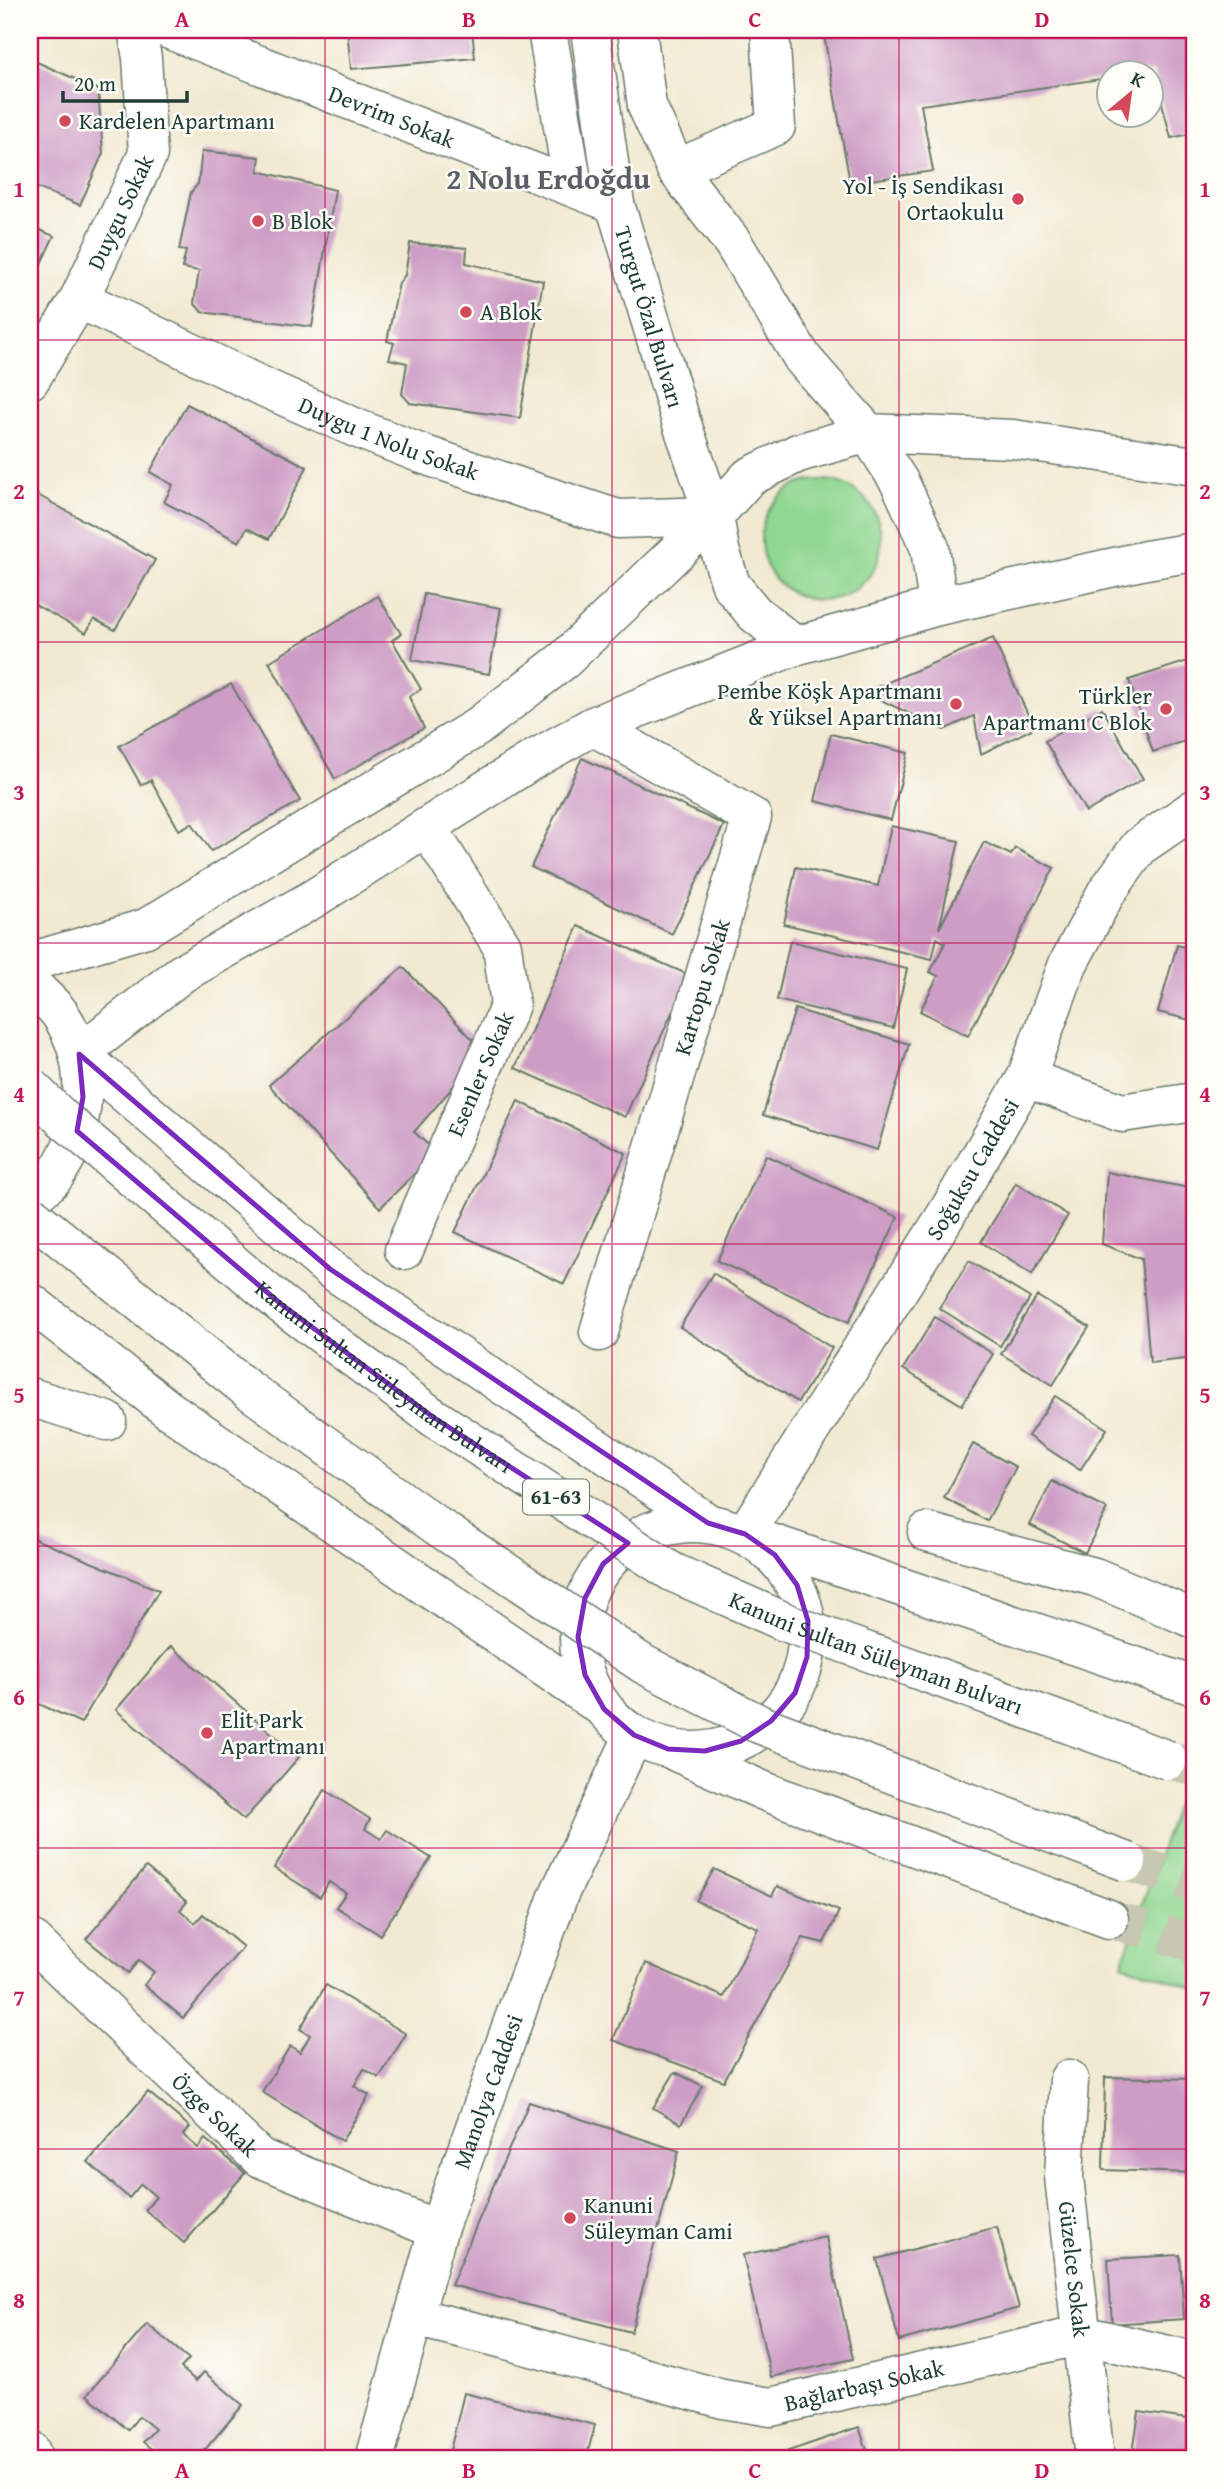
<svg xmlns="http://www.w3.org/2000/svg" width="1224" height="2489" viewBox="0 0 1224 2489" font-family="'Gentium Book Plus',serif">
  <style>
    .green { fill: #90d791; stroke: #588a62; stroke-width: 2 }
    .building { fill: #cd9dc5 }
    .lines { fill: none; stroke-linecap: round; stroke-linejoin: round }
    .secondary-tunnel { stroke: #c7c7b2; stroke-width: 38; stroke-dasharray: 38 19; stroke-linecap: butt }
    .primary-tunnel { stroke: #c7c7b2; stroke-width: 38; stroke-dasharray: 38 19; stroke-linecap: butt }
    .street-casing { stroke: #68796b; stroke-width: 41 }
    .secondary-casing { stroke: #68796b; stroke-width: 41 }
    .primary-casing { stroke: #68796b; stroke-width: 41 }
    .street { stroke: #fff; stroke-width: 38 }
    .secondary { stroke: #fff; stroke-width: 38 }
    .primary { stroke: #fff; stroke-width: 38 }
    .primary-bridge-casing { stroke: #68796b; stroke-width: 41; stroke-linecap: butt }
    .primary-bridge { stroke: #fff; stroke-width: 38 }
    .marked { fill: none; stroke: #7b2cbf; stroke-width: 5; stroke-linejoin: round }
    .grid { fill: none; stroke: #c2185b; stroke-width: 2; stroke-opacity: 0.55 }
    .poi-dot { fill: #d1495b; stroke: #fdfcf7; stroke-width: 2.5 }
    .labels { text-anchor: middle; stroke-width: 5; stroke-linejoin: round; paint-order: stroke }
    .shield { fill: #fdfcf7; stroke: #62766e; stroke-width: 2 }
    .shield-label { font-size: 21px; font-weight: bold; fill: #1f3d34 }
    .street-label { font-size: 23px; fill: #1f3d34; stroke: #fdfcf7 }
    .poi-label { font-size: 23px; fill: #1f3d34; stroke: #fdfcf7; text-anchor: start }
    .district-label { font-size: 30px; font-weight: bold; fill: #5c5f67; stroke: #fdfcf7 }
    .neatline { fill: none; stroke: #c2185b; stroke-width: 2.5 }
    .grid-label { font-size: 23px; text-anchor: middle; font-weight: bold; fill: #c2185b }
  </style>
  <rect width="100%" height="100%" fill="#fdfcf7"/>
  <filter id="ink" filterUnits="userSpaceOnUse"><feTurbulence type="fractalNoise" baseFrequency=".0143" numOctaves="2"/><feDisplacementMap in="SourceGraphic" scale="14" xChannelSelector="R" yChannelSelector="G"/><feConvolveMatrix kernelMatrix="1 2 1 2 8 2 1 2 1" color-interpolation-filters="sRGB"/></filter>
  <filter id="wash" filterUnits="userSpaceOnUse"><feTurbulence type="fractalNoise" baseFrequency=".00686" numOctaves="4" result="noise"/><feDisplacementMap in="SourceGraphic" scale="28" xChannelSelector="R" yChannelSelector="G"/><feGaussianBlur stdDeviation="1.57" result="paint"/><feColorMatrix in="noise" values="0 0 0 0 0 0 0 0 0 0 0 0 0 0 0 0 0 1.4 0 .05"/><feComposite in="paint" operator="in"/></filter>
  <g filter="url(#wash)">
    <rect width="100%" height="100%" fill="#f1e9d1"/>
    <!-- green -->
    <g class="green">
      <circle cx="821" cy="540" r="60"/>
      <path d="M1194 1751V1988L1122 1964Z"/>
    </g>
    <g id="blocks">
      <!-- building -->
      <g class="building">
        <path d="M347 30H472L475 58 351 69Z"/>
        <path d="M823 30H1194V133L1171 138 1154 72 1108 74V78L921 105 933 171 850 183Z"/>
        <path d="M30 59 98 89 103 153 80 205 30 185Z"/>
        <path d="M202 151 260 157 258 171 335 190 312 327 202 312 194 303 199 271 182 268 186 251 179 250 191 192 198 184Z"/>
        <path d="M30 226 54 236 30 287Z"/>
        <path d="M410 243 467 248 466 263 543 281 520 418 410 403 402 394 407 363 389 359 394 343 387 341 399 283 405 275Z"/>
        <path d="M187 404 307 467 269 539 247 528 239 542 164 502 173 485 150 472Z"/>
        <path d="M36 494 155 560 115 630 94 619 86 633 30 602V505Z"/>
        <path d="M424 594 501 608 489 674 412 660Z"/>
        <path d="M378 596 401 634 392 640 421 689 409 697 424 728 335 779 269 662Z"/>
        <path d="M993 638 1034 728 981 754 974 716 944 730 864 692Z"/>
        <path d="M1194 659V738L1153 752 1129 680Z"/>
        <path d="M231 684 300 801 211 851 192 823 179 830 151 780 141 785 119 746Z"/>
        <path d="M1102 708 1143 779 1086 812 1045 741Z"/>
        <path d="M831 734 908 753 891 820 815 801Z"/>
        <path d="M582 758 724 825 672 934 531 867Z"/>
        <path d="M891 826 959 841 939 929 984 842 1011 855 1015 848 1054 868 968 1036 920 1011 938 976 930 972 945 943 937 938 932 959 784 924 796 867 878 886Z"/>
        <path d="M578 926 689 975 625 1117 515 1068Z"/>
        <path d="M790 941 907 969 893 1028 777 1000Z"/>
        <path d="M1177 945 1194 950V1021L1158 1012Z"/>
        <path d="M403 967 484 1051 414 1132 436 1152 380 1208 269 1085Z"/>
        <path d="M795 1009 909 1044 877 1150 763 1115Z"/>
        <path d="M518 1101 626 1153 564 1284 455 1232Z"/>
        <path d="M766 1155 898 1217 849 1322 717 1261Z"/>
        <path d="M1107 1172 1194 1189V1358L1150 1363 1141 1259 1102 1244Z"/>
        <path d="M1016 1183 1068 1215 1032 1274 981 1242Z"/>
        <path d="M969 1261 1030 1298 1000 1346 939 1308Z"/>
        <path d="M713 1273 832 1348 798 1402 680 1327Z"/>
        <path d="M1037 1296 1089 1327 1053 1385 1001 1354Z"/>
        <path d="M935 1317 993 1354 962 1405 903 1369Z"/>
        <path d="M1055 1396 1107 1429 1080 1470 1028 1436Z"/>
        <path d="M973 1444 1016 1467 987 1521 944 1498Z"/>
        <path d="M1052 1481 1107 1509 1085 1553 1030 1525Z"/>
        <path d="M30 1537 159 1590 81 1723 30 1700Z"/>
        <path d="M171 1646 299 1757 244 1820 116 1710Z"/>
        <path d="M325 1790 370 1819 365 1829 381 1839 387 1830 431 1858 380 1935 336 1907 346 1893 329 1882 320 1897 274 1868Z"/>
        <path d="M146 1867 187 1902 180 1910 195 1923 203 1914 243 1947 183 2018 144 1985 154 1972 139 1960 128 1973 86 1939Z"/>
        <path d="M714 1869 772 1896 777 1886 839 1911 824 1943 803 1938 724 2081 613 2040 646 1963 724 1997 758 1928 696 1901Z"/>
        <path d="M326 1985 406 2034 379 2078 364 2069 354 2086 369 2095 342 2141 262 2092 290 2046 300 2052 310 2035 300 2029Z"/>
        <path d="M675 2072 703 2086 681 2124 653 2108Z"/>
        <path d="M1105 2077 1194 2079V2173L1103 2170Z"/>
        <path d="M148 2092 190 2127 183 2135 198 2148 205 2139 245 2173 184 2243 145 2210 156 2197 141 2184 129 2198 88 2162Z"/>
        <path d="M529 2102 679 2151 631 2332 451 2285Z"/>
        <path d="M997 2227 1019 2308 899 2341 877 2259Z"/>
        <path d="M826 2237 853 2359 771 2377 743 2255Z"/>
        <path d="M1180 2255 1184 2319 1112 2324 1108 2259Z"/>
        <path d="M147 2324 189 2359 181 2368 196 2381 204 2372 243 2405 197 2459H163L143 2442 155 2429 139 2416 128 2430 87 2395Z"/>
        <path d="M464 2393 595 2425 586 2459H448Z"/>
        <path d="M1139 2412 1194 2420V2459H1132Z"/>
        <path d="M859 2427 870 2459H765Z"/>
      </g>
    </g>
  </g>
  <g filter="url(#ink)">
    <use href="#blocks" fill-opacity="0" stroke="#68796b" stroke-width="2"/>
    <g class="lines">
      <!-- secondary-tunnel -->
      <path class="secondary-tunnel" d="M1109 1919 1194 1943"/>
      <!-- primary-tunnel -->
      <g class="primary-tunnel">
        <path d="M1168 1760 1194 1767"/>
        <path d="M1127 1862 1194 1883"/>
      </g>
      <!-- street casing -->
      <g class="street-casing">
        <g id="street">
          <path id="s1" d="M170 30 615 204"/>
          <path d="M547 30 573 187"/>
          <path d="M676 169 776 126 770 30"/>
          <path id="s2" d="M79 299 270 390 356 428 422 454 525 489 618 519 714 516"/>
          <path id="s3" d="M30 380 79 299 148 154 142 58 137 30"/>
          <path d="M593 726 752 817 599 1332"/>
          <path d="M1026 1078 1122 1113 1194 1102"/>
          <path id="s4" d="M404 1250 510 1005 502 946 427 827"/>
          <path d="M30 1397 107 1421"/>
          <path d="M927 1532 1095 1577 1194 1619"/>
          <path id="s5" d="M30 1938 260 2158 438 2230"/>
          <path id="s6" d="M1069 2079 1064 2177 1095 2459"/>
          <path id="s7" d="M414 2317 492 2336 723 2399 771 2407 1082 2335 1194 2361"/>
          <path d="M30 2450 34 2459"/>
        </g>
      </g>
      <!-- secondary casing -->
      <g class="secondary-casing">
        <g id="secondary">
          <path id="s8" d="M590 30 615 204 682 424 714 516 720 550 731 585 754 613 795 646"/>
          <path d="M637 30 647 106 676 169 733 243 803 359 868 433 900 483 930 548 938 606"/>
          <path d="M30 962 146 928 476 728 564 660 714 516 749 477 798 453 868 433 1013 439 1194 466"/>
          <path d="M79 1054 181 974 313 899 531 761 593 726 795 646 938 606 1146 560 1194 552"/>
          <path id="s9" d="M745 1534 946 1215 1026 1078 1068 964 1106 893 1140 846 1194 809"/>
          <path id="s10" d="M374 2459 438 2230 559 1894 634 1735"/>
        </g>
      </g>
      <!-- primary casing -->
      <g class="primary-casing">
        <g id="primary">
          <path d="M30 983C39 993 52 1003 60 1014 93 1063 88 1130 54 1177 48 1185 38 1192 30 1198"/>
          <path d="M79 1054 330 1269 708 1523"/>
          <path d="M30 1302 169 1410 602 1707"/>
          <circle cx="693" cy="1637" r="114"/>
          <path d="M759 1539 1194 1686"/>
          <path d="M676 1752 764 1791 1109 1919"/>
        </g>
      </g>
      <!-- street -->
      <use href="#street" class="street"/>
      <!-- secondary -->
      <use href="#secondary" class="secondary"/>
      <!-- primary -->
      <use href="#primary" class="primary"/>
      <!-- primary-bridge casing -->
      <g class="primary-bridge-casing">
        <g id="primary-bridge">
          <path id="s11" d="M30 1087 63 1119 281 1304 433 1417 672 1572 785 1622 1168 1760"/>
          <path d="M30 1214 246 1388 437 1526 643 1664 759 1724 1127 1862"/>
        </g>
      </g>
      <!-- primary-bridge -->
      <use href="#primary-bridge" class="primary-bridge"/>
    </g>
  </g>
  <!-- marked area -->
  <path class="marked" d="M79 1054 330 1269 708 1523 745 1534 775 1555 797 1585 808 1621 807 1657 795 1693 771 1721 741 1741 705 1751 668 1749 634 1735 604 1709 585 1675 578 1637 585 1598 603 1564 628 1543 433 1417 281 1304 77 1131 83 1097Z"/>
  <!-- grid -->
  <path class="grid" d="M325 30V2459M612 30V2459M899 30V2459M30 340H1194M30 642H1194M30 943H1194M30 1244H1194M30 1546H1194M30 1848H1194M30 2149H1194"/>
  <!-- markers -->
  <g class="poi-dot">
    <circle cx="65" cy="121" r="7"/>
    <circle cx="1018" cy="199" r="7"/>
    <circle cx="258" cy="221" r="7"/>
    <circle cx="466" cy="312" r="7"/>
    <circle cx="956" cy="704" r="7"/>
    <circle cx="1166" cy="709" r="7"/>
    <circle cx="207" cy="1733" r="7"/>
    <circle cx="570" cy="2218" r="7"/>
  </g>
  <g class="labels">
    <!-- shield labels -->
    <rect class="shield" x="523" y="1479.5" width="66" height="35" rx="5"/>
    <g class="shield-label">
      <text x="556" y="1504">61-63</text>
    </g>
    <!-- street labels -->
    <g class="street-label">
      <text dy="8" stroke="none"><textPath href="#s1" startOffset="238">Devrim Sokak</textPath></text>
      <text dy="8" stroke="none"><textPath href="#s3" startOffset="191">Duygu Sokak</textPath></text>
      <text dy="8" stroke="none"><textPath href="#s8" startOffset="294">Turgut Özal Bulvarı</textPath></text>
      <text dy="8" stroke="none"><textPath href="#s2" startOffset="340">Duygu 1 Nolu Sokak</textPath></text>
      <text transform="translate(702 987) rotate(-73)" y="8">Kartopu Sokak</text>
      <text dy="8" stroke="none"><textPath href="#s4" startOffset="192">Esenler Sokak</textPath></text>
      <text dy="8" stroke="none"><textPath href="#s9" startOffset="430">Soğuksu Caddesi</textPath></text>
      <text dy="8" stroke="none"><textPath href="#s11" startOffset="458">Kanuni Sultan Süleyman Bulvarı</textPath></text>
      <text dy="8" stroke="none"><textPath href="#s11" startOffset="1026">Kanuni Sultan Süleyman Bulvarı</textPath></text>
      <text dy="8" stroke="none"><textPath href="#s10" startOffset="385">Manolya Caddesi</textPath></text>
      <text dy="8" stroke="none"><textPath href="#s5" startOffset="256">Özge Sokak</textPath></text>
      <text dy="8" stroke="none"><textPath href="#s6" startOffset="191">Güzelce Sokak</textPath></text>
      <text dy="8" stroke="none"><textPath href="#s7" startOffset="464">Bağlarbaşı Sokak</textPath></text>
    </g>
    <!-- poi labels -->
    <g class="poi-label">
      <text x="79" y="129">Kardelen Apartmanı</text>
      <text x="1004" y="194" text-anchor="end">Yol - İş Sendikası<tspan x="1004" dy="26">Ortaokulu</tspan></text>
      <text x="272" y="229">B Blok</text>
      <text x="480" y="320">A Blok</text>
      <text x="942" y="699" text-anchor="end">Pembe Köşk Apartmanı<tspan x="942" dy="26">&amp; Yüksel Apartmanı</tspan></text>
      <text x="1152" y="704" text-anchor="end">Türkler<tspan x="1152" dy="26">Apartmanı C Blok</tspan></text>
      <text x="221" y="1728">Elit Park<tspan x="221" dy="26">Apartmanı</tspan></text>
      <text x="584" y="2213">Kanuni<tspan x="584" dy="26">Süleyman Cami</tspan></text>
    </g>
    <!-- district labels -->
    <g class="district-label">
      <text x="548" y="189">2 Nolu Erdoğdu</text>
    </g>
  </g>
  <!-- margin -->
  <rect width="1224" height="2489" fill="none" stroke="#fdfcf7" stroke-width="77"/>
  <!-- north arrow -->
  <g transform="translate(1130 94) rotate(29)"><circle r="33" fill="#fdfcf7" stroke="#a4b0a9" stroke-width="2"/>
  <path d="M0-5L12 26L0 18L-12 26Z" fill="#d1495b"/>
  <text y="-10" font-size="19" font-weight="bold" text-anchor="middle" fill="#1f3d34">K</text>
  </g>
  <!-- scale -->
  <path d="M63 91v10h124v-10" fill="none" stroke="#1f3d34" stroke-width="3.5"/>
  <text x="74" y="91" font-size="21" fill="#1f3d34" stroke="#fdfcf7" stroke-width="5" paint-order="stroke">20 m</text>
  <rect x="38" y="38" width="1148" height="2412" class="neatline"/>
  <g class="grid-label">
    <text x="182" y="27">A</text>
    <text x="469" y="27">B</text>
    <text x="755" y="27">C</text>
    <text x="1042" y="27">D</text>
    <text x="19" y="197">1</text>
    <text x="1205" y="197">1</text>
    <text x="19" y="499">2</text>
    <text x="1205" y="499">2</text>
    <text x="19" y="800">3</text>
    <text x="1205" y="800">3</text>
    <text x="19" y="1102">4</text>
    <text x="1205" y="1102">4</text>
    <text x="19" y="1403">5</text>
    <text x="1205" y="1403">5</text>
    <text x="19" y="1705">6</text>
    <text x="1205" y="1705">6</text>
    <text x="19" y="2006">7</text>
    <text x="1205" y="2006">7</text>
    <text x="19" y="2308">8</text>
    <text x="1205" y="2308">8</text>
    <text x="182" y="2478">A</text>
    <text x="469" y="2478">B</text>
    <text x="755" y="2478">C</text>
    <text x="1042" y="2478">D</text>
  </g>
</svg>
